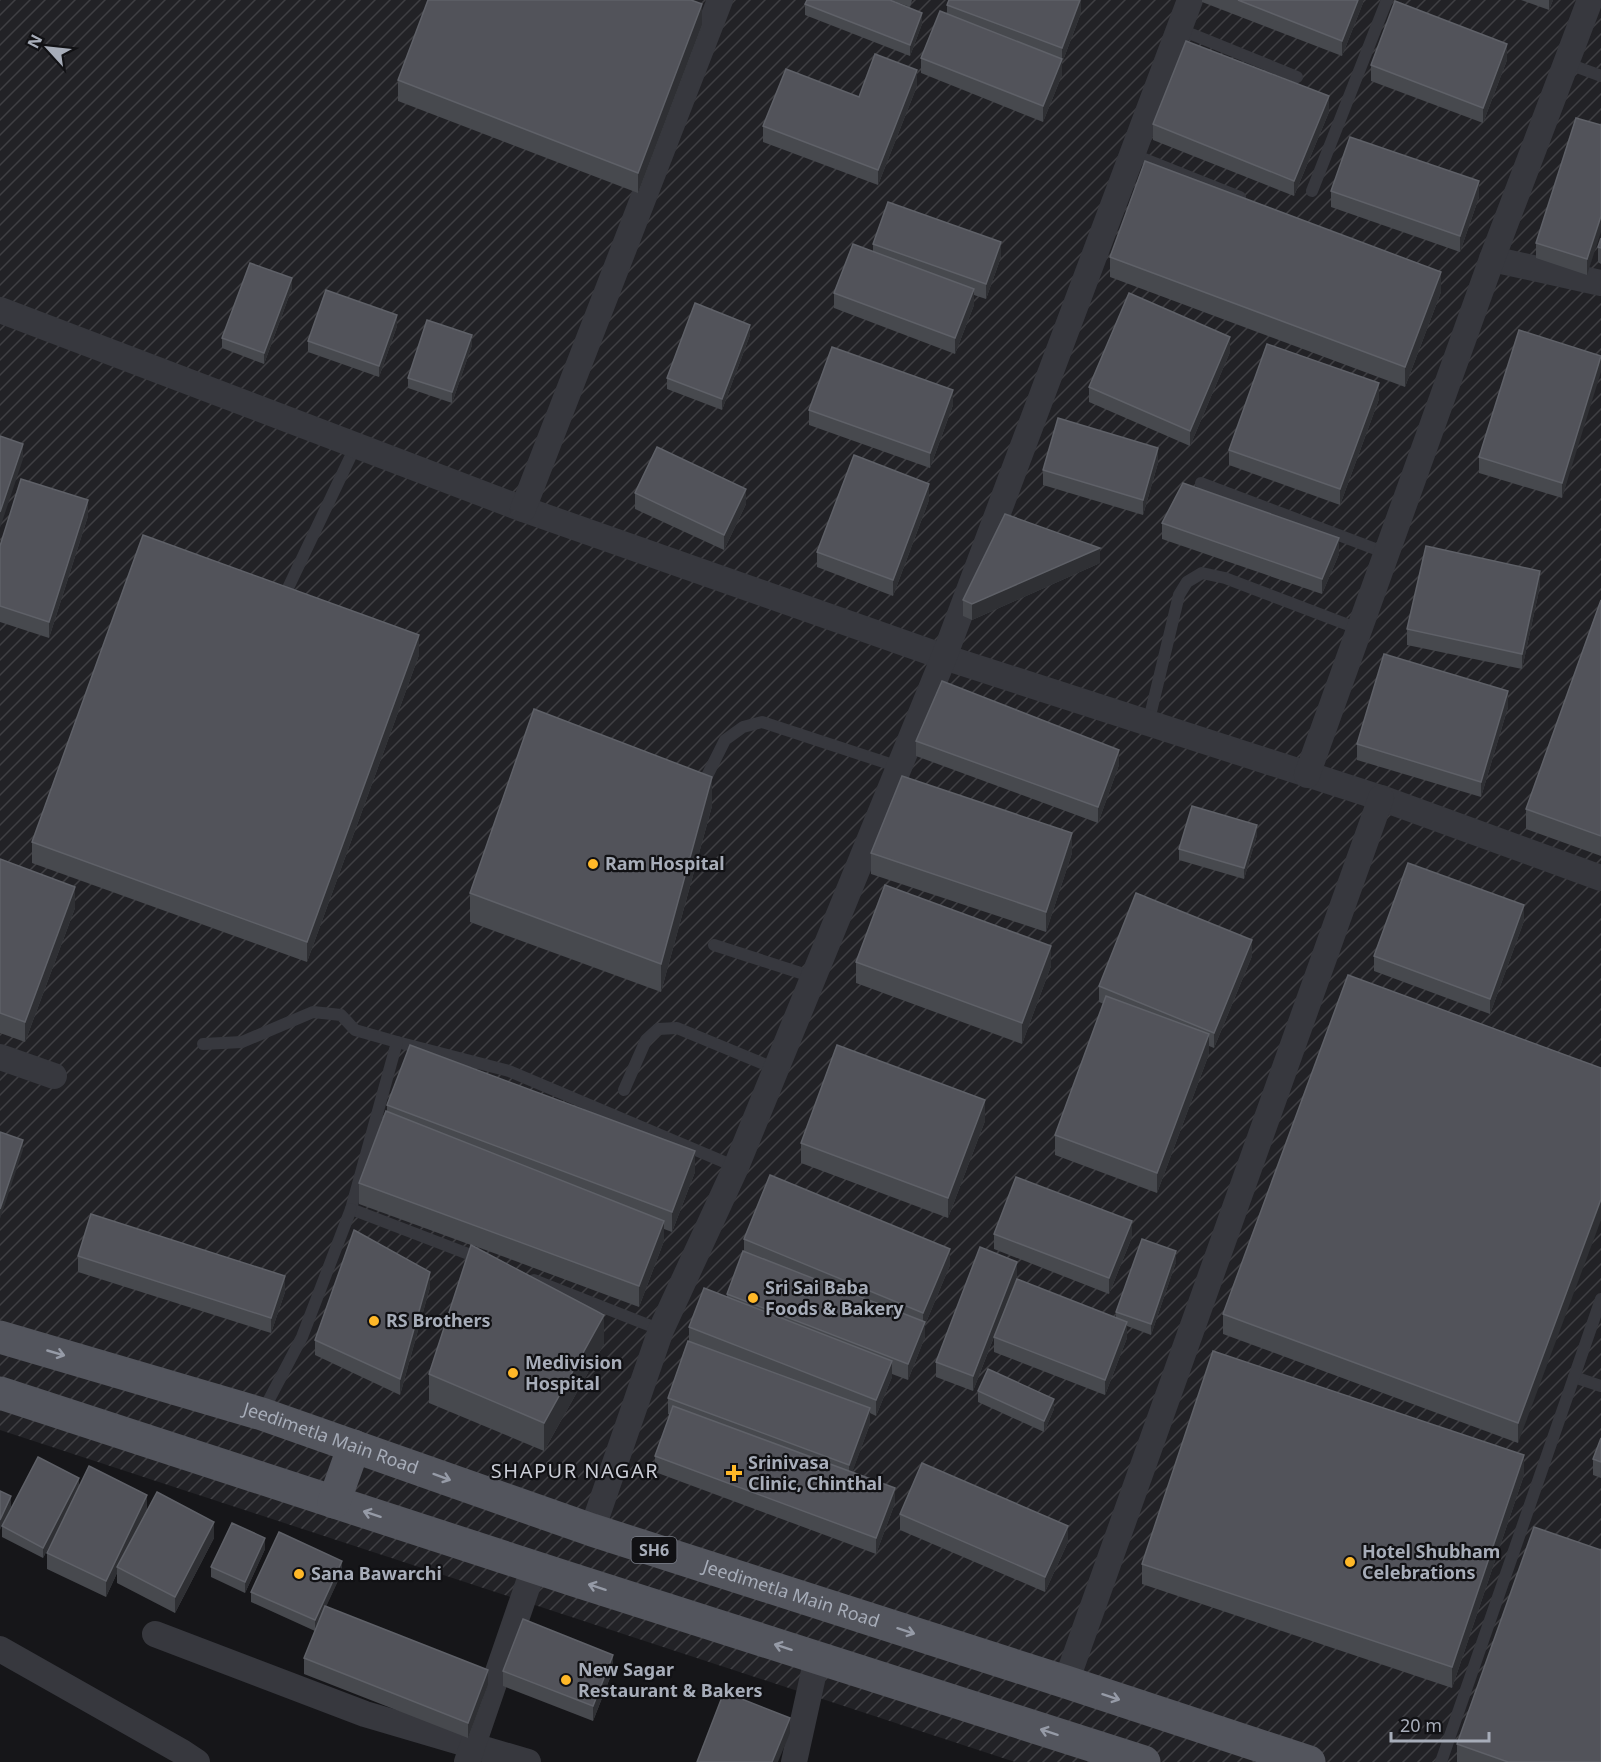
<svg xmlns="http://www.w3.org/2000/svg" width="1601" height="1762" viewBox="0 0 1601 1762" font-family="'Noto Sans',sans-serif">
  <style>
    .industrial { fill: url(#industrial-furrows) }
    .lines { fill: none; stroke-linecap: round; stroke-linejoin: round }
    .lane { stroke: #37383e; stroke-width: 12 }
    .street { stroke: #37383e; stroke-width: 26 }
    .primary { stroke: #53555d; stroke-width: 33 }
    .wall { fill: #47494e }
    .shaded-wall { fill: #2f3034 }
    .building { fill: #52535a; stroke: #5f6168; stroke-width: 1.5 }
    .oneway { stroke: #969ba7 }
    .poi-dot { fill: #ffb828; stroke: #111114; stroke-width: 2 }
    .labels { text-anchor: middle; stroke-width: 4.5; stroke-linejoin: round; paint-order: stroke }
    .shield { fill: #111114; stroke: #7a7e88; stroke-width: 1.5 }
    .shield-label { font-size: 16px; font-weight: bold; fill: #a7adb9 }
    .poi-label { font-size: 18px; font-weight: bold; fill: #a7adb9; stroke: #111114; text-anchor: start }
    .street-label { font-size: 18px; fill: #a7adb9; stroke: #111114 }
    .neighbourhood-label { font-size: 20px; letter-spacing: 1.5px; fill: #c9ccd5; stroke: #111114 }
  </style>
  <defs>
    <pattern id="industrial-furrows" width="10" height="10" patternUnits="userSpaceOnUse" patternTransform="scale(1.5)"><rect width="10" height="10" fill="#222226"/><path d="M-1 1l2-2M0 10L10 0M9 11l2-2" fill="none" stroke="#3f3f43"/></pattern>
  </defs>
  <rect width="100%" height="100%" fill="#161619"/>
  <!-- industrial -->
  <path class="industrial" d="M0 0H1601V1762H1015L0 1430Z"/>
  <g class="lines">
    <!-- lane -->
    <g class="lane">
      <path d="M1179 29 1297 77"/>
      <path d="M1566 63 1601 76"/>
      <path d="M1132 154 1240 197"/>
      <path d="M1312 191 1387 0"/>
      <path d="M1201 483 1386 553"/>
      <path d="M288 588 356 445"/>
      <path d="M1148 724 1179 595 1187 582 1202 573 1225 578 1359 629"/>
      <path d="M702 786 725 740 743 727 762 722 899 767"/>
      <path d="M714 945 813 977"/>
      <path d="M397 1042 509 1071 736 1167"/>
      <path d="M203 1044 242 1042 313 1012 341 1015 355 1030 397 1042 351 1209 484 1260"/>
      <path d="M624 1090 646 1040 658 1029 677 1028 776 1069"/>
      <path d="M534 1280 661 1330"/>
      <path d="M1574 1377 1601 1386"/>
      <path d="M262 1413 302 1337 351 1209"/>
      <path d="M1441 1762 1601 1299"/>
    </g>
    <!-- street -->
    <g class="street">
      <path d="M1492 259 1601 283"/>
      <path d="M0 310 523 509 944 657 1381 798 1601 878"/>
      <path d="M523 509 720 0"/>
      <path d="M1307 775 1492 259 1590 0"/>
      <path d="M0 1057 54 1076"/>
      <path d="M592 1530 661 1330 736 1167 944 657 1190 0"/>
      <path d="M155 1634 365 1714 528 1762"/>
      <path d="M0 1649 182 1752 197 1762"/>
      <path d="M1066 1682 1381 798"/>
      <path d="M467 1762 534 1567"/>
      <path d="M794 1762 817 1658"/>
    </g>
    <!-- primary -->
    <g class="primary">
      <path id="s1" d="M0 1337 262 1414 592 1530 1066 1682 1309 1762"/>
      <path d="M0 1393 574 1580 1144 1762"/>
      <path d="M334 1502 354 1446"/>
    </g>
  </g>
  <!-- wall -->
  <g class="wall">
    <path d="M891 0H912L910 7Z"/>
    <path d="M1081 0V13L1062 63V75L1043 122 921 73V58L947 13V5Z"/>
    <path d="M1202 0H1363V3L1342 56 1202 2Z"/>
    <path d="M1521 0H1553L1549 10Z"/>
    <path d="M805 4 922 24 910 56 805 15Z"/>
    <path d="M702 25 638 193 398 101V80Z"/>
    <path d="M1507 60 1483 123 1371 81V65Z"/>
    <path d="M917 86 878 185 763 142V126L859 97Z"/>
    <path d="M1329 112 1294 196 1153 140V124Z"/>
    <path d="M1601 125 1587 275 1536 258V243Z"/>
    <path d="M1331 191 1479 197 1460 252 1331 207Z"/>
    <path d="M1601 238V264L1598 262V247Z"/>
    <path d="M873 244 1001 257 986 299 974 295V305L955 354 834 308V293L873 251Z"/>
    <path d="M1110 257 1441 292 1405 387 1110 277Z"/>
    <path d="M292 288 264 364 222 348V338Z"/>
    <path d="M397 326 379 377 308 352V341Z"/>
    <path d="M750 335 722 410 667 389V378Z"/>
    <path d="M472 345 452 403 408 388V378Z"/>
    <path d="M1230 352 1190 446 1089 402V387Z"/>
    <path d="M1601 356 1562 498 1479 473V457Z"/>
    <path d="M1379 399 1340 505 1229 465V450Z"/>
    <path d="M953 405 930 468 809 425V410Z"/>
    <path d="M1158 463 1143 515 1043 485V470Z"/>
    <path d="M635 493 746 504 724 550 635 509Z"/>
    <path d="M929 500 893 596 817 567V552Z"/>
    <path d="M88 516 49 638 0 622V546Z"/>
    <path d="M1162 523 1339 554 1322 594 1162 539Z"/>
    <path d="M1100 563 972 620 963 616V600Z"/>
    <path d="M1540 586 1522 669 1407 645V629Z"/>
    <path d="M1601 600V856L1526 829V809Z"/>
    <path d="M419 655 307 962 32 863V842Z"/>
    <path d="M1508 707 1481 797 1357 760V744Z"/>
    <path d="M916 741 1119 765 1098 823 916 756Z"/>
    <path d="M712 806 661 992 470 922V893Z"/>
    <path d="M1257 835 1244 879 1179 860V849Z"/>
    <path d="M871 853H1072L1046 932 871 874Z"/>
    <path d="M0 859 75 908 25 1042 0 1033Z"/>
    <path d="M1524 921 1490 1014 1374 971V956Z"/>
    <path d="M1252 956 1214 1048 1209 1046V1054L1157 1193 1055 1155V1135L1104 1004 1099 1002V986Z"/>
    <path d="M856 962 1051 966 1022 1044 856 983Z"/>
    <path d="M1601 1068 1518 1443 1223 1334V1314Z"/>
    <path d="M387 1105 695 1172 672 1232 664 1229V1241L639 1307 472 1245 604 1344 544 1451 429 1403V1374L471 1245 359 1204V1183L387 1112Z"/>
    <path d="M985 1121 948 1218 801 1163V1143Z"/>
    <path d="M994 1234 1132 1237 1109 1294 994 1249Z"/>
    <path d="M744 1239 950 1265 925 1325V1337L908 1380 892 1374V1377L876 1416 870 1413V1424L852 1472 895 1503 876 1554 655 1472V1456L670 1415 668 1414V1398L689 1342V1327L727 1297V1294L744 1251Z"/>
    <path d="M78 1256 285 1292 271 1333 78 1272Z"/>
    <path d="M1176 1262 1151 1335 1127 1326V1338L1105 1395 994 1352V1337L973 1391 936 1377V1362L1017 1277 998 1326 1116 1318V1312Z"/>
    <path d="M430 1287 400 1395 315 1355V1340Z"/>
    <path d="M978 1391 1054 1409 1044 1432 978 1402Z"/>
    <path d="M1601 1438V1478L1593 1475V1459Z"/>
    <path d="M1524 1475 1452 1688 1142 1584V1564Z"/>
    <path d="M79 1488 147 1510 214 1538 175 1613 117 1583V1573L106 1597 47 1569V1553L70 1505 43 1558 2 1537V1526Z"/>
    <path d="M900 1514 1068 1542 1045 1592 900 1530Z"/>
    <path d="M265 1549 245 1593 211 1577V1567Z"/>
    <path d="M342 1572 326 1606 488 1685 468 1738 304 1674V1658L315 1631 251 1602V1592Z"/>
    <path d="M613 1670 593 1721 503 1686V1671Z"/>
    <path d="M1457 1744 1601 1762H1457Z"/>
  </g>
  <!-- shaded-wall -->
  <g class="shaded-wall">
    <path d="M1080 0H1081V13L1062 63V48Z"/>
    <path d="M1358 0H1363V3L1342 56V41Z"/>
    <path d="M1549 0H1553L1549 10Z"/>
    <path d="M702 4V25L638 193V173Z"/>
    <path d="M922 13V24L910 56V45Z"/>
    <path d="M1507 44V60L1483 123V108Z"/>
    <path d="M1062 59V75L1043 122V106Z"/>
    <path d="M917 70V86L878 185V170Z"/>
    <path d="M1329 96V112L1294 196V181Z"/>
    <path d="M1479 181V197L1460 252V236Z"/>
    <path d="M1601 216V232L1587 275V259Z"/>
    <path d="M1001 242V257L986 299V284Z"/>
    <path d="M1441 272V292L1405 387V367Z"/>
    <path d="M292 278V288L264 364V353Z"/>
    <path d="M974 289V305L955 354V338Z"/>
    <path d="M397 315V326L379 377V366Z"/>
    <path d="M750 325V335L722 410V399Z"/>
    <path d="M472 335V345L452 403V392Z"/>
    <path d="M1230 337V352L1190 446V431Z"/>
    <path d="M1601 356V372L1562 498V483Z"/>
    <path d="M1379 383V399L1340 505V489Z"/>
    <path d="M953 390V405L930 468V453Z"/>
    <path d="M23 444V459L0 528V512Z"/>
    <path d="M1158 448V463L1143 515V500Z"/>
    <path d="M929 484V500L893 596V580Z"/>
    <path d="M746 489V504L724 550V535Z"/>
    <path d="M88 500V516L49 638V622Z"/>
    <path d="M1339 538V554L1322 594V579Z"/>
    <path d="M1100 548V563L972 620V604Z"/>
    <path d="M1540 571V586L1522 669V654Z"/>
    <path d="M419 635V655L307 962V942Z"/>
    <path d="M1508 691V707L1481 797V782Z"/>
    <path d="M1119 750V765L1098 823V807Z"/>
    <path d="M712 777V806L661 992V964Z"/>
    <path d="M1257 825V835L1244 879V868Z"/>
    <path d="M1072 833V853L1046 932V912Z"/>
    <path d="M75 887V908L25 1042V1022Z"/>
    <path d="M1524 905V921L1490 1014V999Z"/>
    <path d="M1252 940V956L1214 1048V1033Z"/>
    <path d="M1051 946V966L1022 1044V1023Z"/>
    <path d="M1209 1034V1054L1157 1193V1173Z"/>
    <path d="M985 1100V1121L948 1218V1198Z"/>
    <path d="M23 1140V1150L0 1219V1209Z"/>
    <path d="M695 1151V1172L672 1232V1212Z"/>
    <path d="M1601 1199V1220L1518 1443V1423Z"/>
    <path d="M664 1221V1241L639 1307V1286Z"/>
    <path d="M1132 1221V1237L1109 1294V1278Z"/>
    <path d="M950 1249V1265L925 1325V1337L908 1380V1364L923 1326V1313Z"/>
    <path d="M1176 1251V1262L1151 1335V1324Z"/>
    <path d="M1017 1262V1277L973 1391V1376Z"/>
    <path d="M430 1272V1287L400 1395V1379Z"/>
    <path d="M285 1276V1292L271 1333V1318Z"/>
    <path d="M604 1315V1344L544 1451V1423Z"/>
    <path d="M1127 1322V1338L1105 1395V1380Z"/>
    <path d="M892 1361V1377L876 1416V1400Z"/>
    <path d="M1054 1399V1409L1044 1432V1421Z"/>
    <path d="M870 1408V1424L849 1481V1465Z"/>
    <path d="M1524 1455V1475L1452 1688V1667Z"/>
    <path d="M79 1478V1489L43 1558V1548Z"/>
    <path d="M895 1488V1503L876 1554V1538Z"/>
    <path d="M147 1495V1510L117 1567V1573L106 1597V1581Z"/>
    <path d="M11 1496V1507L0 1530V1520Z"/>
    <path d="M214 1522V1538L175 1613V1597Z"/>
    <path d="M1068 1526V1542L1045 1592V1577Z"/>
    <path d="M265 1538V1549L245 1593V1582Z"/>
    <path d="M342 1561V1572L315 1631V1620Z"/>
    <path d="M613 1655V1670L593 1721V1706Z"/>
    <path d="M488 1670V1685L468 1738V1723Z"/>
    <path d="M790 1718V1733L778 1762H772Z"/>
  </g>
  <!-- building -->
  <g class="building">
    <path d="M428 0H691L702 4 638 173 398 80Z"/>
    <path d="M807 0H890L922 13 910 45 805 4Z"/>
    <path d="M949 0H1080L1062 48 947 5Z"/>
    <path d="M1238 0H1358L1342 41Z"/>
    <path d="M1395 1 1507 44 1483 108 1371 65Z"/>
    <path d="M940 11 1062 59 1043 106 921 58Z"/>
    <path d="M1186 41 1329 96 1294 181 1153 124Z"/>
    <path d="M875 54 917 70 878 170 763 126 786 69 859 97Z"/>
    <path d="M1576 118 1601 125V216L1587 259 1536 243Z"/>
    <path d="M1350 137 1479 181 1460 236 1331 191Z"/>
    <path d="M1145 161 1441 272 1405 367 1110 257Z"/>
    <path d="M888 202 1001 242 986 284 873 244Z"/>
    <path d="M1601 238V248L1598 247Z"/>
    <path d="M853 244 974 289 955 338 834 293Z"/>
    <path d="M250 263 292 278 264 353 222 338Z"/>
    <path d="M326 290 397 315 379 366 308 341Z"/>
    <path d="M1129 293 1230 337 1190 431 1089 387Z"/>
    <path d="M695 303 750 325 722 399 667 378Z"/>
    <path d="M427 320 472 335 452 392 408 378Z"/>
    <path d="M1519 330 1601 356 1562 483 1479 457Z"/>
    <path d="M1267 344 1379 383 1340 489 1229 450Z"/>
    <path d="M832 347 953 390 930 453 809 410Z"/>
    <path d="M1058 418 1158 448 1143 500 1043 470Z"/>
    <path d="M0 436 23 444 0 512Z"/>
    <path d="M657 447 746 489 724 535 635 493Z"/>
    <path d="M854 455 929 484 893 580 817 552Z"/>
    <path d="M21 479 88 500 49 622 0 606V546Z"/>
    <path d="M1183 483 1339 538 1322 579 1162 523Z"/>
    <path d="M1005 514 1100 548 972 604 963 600Z"/>
    <path d="M143 535 419 635 307 942 32 842Z"/>
    <path d="M1426 546 1540 571 1522 654 1407 629Z"/>
    <path d="M1601 600V836L1526 809Z"/>
    <path d="M1384 654 1508 691 1481 782 1357 744Z"/>
    <path d="M942 681 1119 750 1098 807 916 741Z"/>
    <path d="M534 709 712 777 661 964 470 893Z"/>
    <path d="M902 776 1072 833 1046 912 871 853Z"/>
    <path d="M1192 806 1257 825 1244 868 1179 849Z"/>
    <path d="M0 859 75 887 25 1022 0 1013Z"/>
    <path d="M1408 863 1524 905 1490 999 1374 956Z"/>
    <path d="M885 885 1051 946 1022 1023 856 962Z"/>
    <path d="M1136 893 1252 940 1214 1033 1099 986Z"/>
    <path d="M1348 975 1601 1068V1199L1518 1423 1223 1314Z"/>
    <path d="M1106 996 1209 1034 1157 1173 1055 1135Z"/>
    <path d="M410 1045 695 1151 672 1212 387 1105Z"/>
    <path d="M837 1045 985 1100 948 1198 801 1143Z"/>
    <path d="M386 1111 664 1221 639 1286 359 1183Z"/>
    <path d="M0 1132 23 1140 0 1209Z"/>
    <path d="M770 1175 950 1249 923 1313 744 1239Z"/>
    <path d="M1016 1177 1132 1221 1109 1278 994 1234Z"/>
    <path d="M91 1214 285 1276 271 1318 78 1256Z"/>
    <path d="M354 1230 430 1272 400 1379 315 1340Z"/>
    <path d="M1142 1239 1176 1251 1151 1324 1116 1312Z"/>
    <path d="M471 1245 604 1315 544 1423 429 1374Z"/>
    <path d="M980 1247 1017 1262 973 1376 936 1362Z"/>
    <path d="M743 1251 925 1322 908 1364 727 1294Z"/>
    <path d="M1017 1279 1127 1322 1105 1380 994 1337Z"/>
    <path d="M704 1288 892 1361 876 1400 689 1327Z"/>
    <path d="M688 1341 870 1408 849 1465 668 1398Z"/>
    <path d="M1213 1351 1524 1455 1452 1667 1142 1564Z"/>
    <path d="M988 1369 1054 1399 1044 1421 978 1391Z"/>
    <path d="M673 1406 895 1488 876 1538 655 1456Z"/>
    <path d="M1601 1438V1462L1593 1459Z"/>
    <path d="M38 1457 79 1478 43 1548 2 1526Z"/>
    <path d="M922 1463 1068 1526 1045 1577 900 1514Z"/>
    <path d="M89 1466 147 1495 106 1581 47 1553Z"/>
    <path d="M0 1491 11 1496 0 1520Z"/>
    <path d="M157 1492 214 1522 175 1597 117 1567Z"/>
    <path d="M232 1523 265 1538 245 1582 211 1567Z"/>
    <path d="M1534 1527 1601 1550V1762H1508L1457 1744Z"/>
    <path d="M279 1532 342 1561 315 1620 251 1592Z"/>
    <path d="M325 1606 488 1670 468 1723 304 1658Z"/>
    <path d="M523 1619 613 1655 593 1706 503 1671Z"/>
    <path d="M724 1692 790 1718 772 1762H697Z"/>
  </g>
  <!-- one-way arrows -->
  <defs><path id="oneway-shaft" d="M-6 0H5M1.5-3L5.5 0L1.5 3" fill="none" stroke-width="1.6" stroke-linecap="round" stroke-linejoin="round" transform="scale(1.5)"/></defs>
  <g class="oneway">
    <use href="#oneway-shaft" transform="translate(56 1353) rotate(16)"/>
    <use href="#oneway-shaft" transform="translate(442 1477) rotate(20)"/>
    <use href="#oneway-shaft" transform="translate(372 1514) rotate(-162)"/>
    <use href="#oneway-shaft" transform="translate(597 1587) rotate(-162)"/>
    <use href="#oneway-shaft" transform="translate(906 1631) rotate(18)"/>
    <use href="#oneway-shaft" transform="translate(783 1647) rotate(-162)"/>
    <use href="#oneway-shaft" transform="translate(1111 1697) rotate(18)"/>
    <use href="#oneway-shaft" transform="translate(1049 1732) rotate(-162)"/>
  </g>
  <!-- markers -->
  <g class="poi-dot">
    <circle cx="593" cy="864" r="6"/>
    <circle cx="753" cy="1298" r="6"/>
    <circle cx="374" cy="1321" r="6"/>
    <circle cx="513" cy="1373" r="6"/>
    <path d="M731 1464h6v6h6v6h-6v6h-6v-6h-6v-6h6z"/>
    <circle cx="1350" cy="1562" r="6"/>
    <circle cx="299" cy="1574" r="6"/>
    <circle cx="566" cy="1680" r="6"/>
  </g>
  <g class="labels">
    <!-- shield labels -->
    <rect class="shield" x="631.5" y="1537" width="45" height="26" rx="4.5"/>
    <g class="shield-label">
      <text x="654" y="1556">SH6</text>
    </g>
    <!-- poi labels -->
    <g class="poi-label">
      <text x="605" y="870">Ram Hospital</text>
      <text x="765" y="1294">Sri Sai Baba<tspan x="765" dy="21">Foods &amp; Bakery</tspan></text>
      <text x="386" y="1327">RS Brothers</text>
      <text x="525" y="1369">Medivision<tspan x="525" dy="21">Hospital</tspan></text>
      <text x="748" y="1469">Srinivasa<tspan x="748" dy="21">Clinic, Chinthal</tspan></text>
      <text x="1362" y="1558">Hotel Shubham<tspan x="1362" dy="21">Celebrations</tspan></text>
      <text x="311" y="1580">Sana Bawarchi</text>
      <text x="578" y="1676">New Sagar<tspan x="578" dy="21">Restaurant &amp; Bakers</tspan></text>
    </g>
    <!-- street labels -->
    <g class="street-label">
      <text dy="6" stroke="none"><textPath href="#s1" startOffset="346">Jeedimetla Main Road</textPath></text>
      <text dy="6" stroke="none"><textPath href="#s1" startOffset="832">Jeedimetla Main Road</textPath></text>
    </g>
    <!-- neighbourhood labels -->
    <g class="neighbourhood-label">
      <text x="575" y="1478">SHAPUR NAGAR</text>
    </g>
  </g>
  <!-- north arrow -->
  <g transform="translate(48 48) rotate(297)" stroke="#111114" stroke-width="4.5" paint-order="stroke">
  <path d="M0-4.5L10 22L0 15L-10 22Z" fill="#a7adb9"/>
  <text y="-9" font-size="16" font-weight="bold" text-anchor="middle" fill="#a7adb9">N</text>
  </g>
  <!-- scale -->
  <path d="M1391 1732v9h98v-9" fill="none" stroke="#a7adb9" stroke-width="3"/>
  <text x="1400" y="1732" font-size="18" fill="#a7adb9" stroke="#111114" stroke-width="4.5" paint-order="stroke">20 m</text>
</svg>
